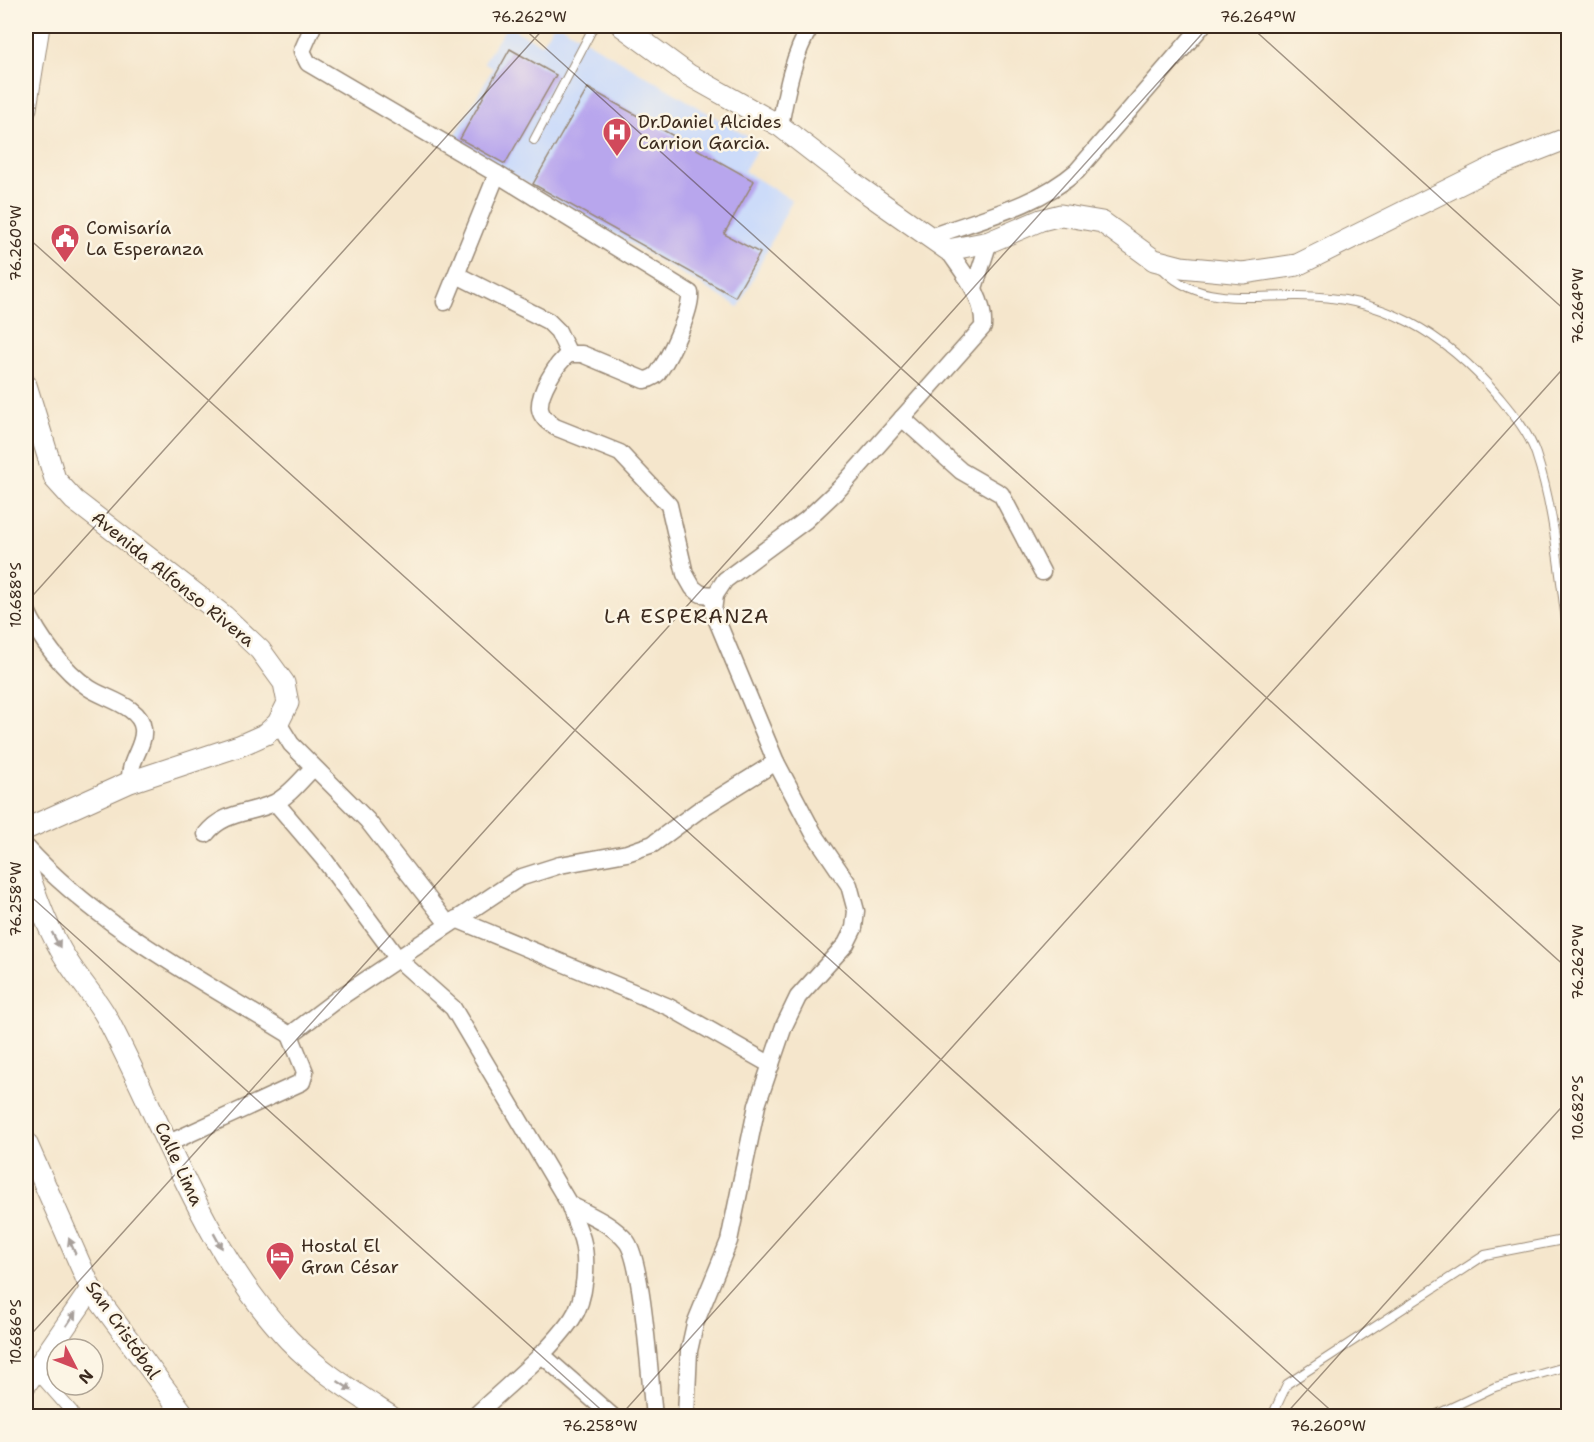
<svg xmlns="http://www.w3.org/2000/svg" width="1594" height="1442" viewBox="0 0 1594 1442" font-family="'Shantell Sans',sans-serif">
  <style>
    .built { fill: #ccdbf9 }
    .building { fill: #b8a6ed }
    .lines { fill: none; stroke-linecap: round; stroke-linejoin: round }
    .service-casing { stroke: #988875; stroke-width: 10 }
    .pedestrian-casing { stroke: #988875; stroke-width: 14 }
    .minor-casing { stroke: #988875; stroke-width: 19 }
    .tertiary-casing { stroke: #988875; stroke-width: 23 }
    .service { stroke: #fff; stroke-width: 8 }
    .pedestrian { stroke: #fff; stroke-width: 12 }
    .minor { stroke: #fff; stroke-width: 16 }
    .tertiary { stroke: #fff; stroke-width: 21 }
    .oneway { fill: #a79f9a }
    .ticks { fill: none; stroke: #3b2a1e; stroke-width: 1.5; stroke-opacity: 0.45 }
    .labels { text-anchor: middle; stroke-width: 5; stroke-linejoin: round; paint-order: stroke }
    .poi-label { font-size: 18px; fill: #3b2a1e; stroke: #fcf5e5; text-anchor: start }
    .street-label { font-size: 18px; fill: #3b2a1e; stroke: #fcf5e5 }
    .neighbourhood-label { font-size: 20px; letter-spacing: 1.5px; fill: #3b2a1e; stroke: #fcf5e5 }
    .neatline { fill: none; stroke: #3b2a1e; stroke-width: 2 }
    .ticks-label { font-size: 15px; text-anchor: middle; fill: #3b2a1e }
  </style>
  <rect width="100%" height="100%" fill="#fcf5e5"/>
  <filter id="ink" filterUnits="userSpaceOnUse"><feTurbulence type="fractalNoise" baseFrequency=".0167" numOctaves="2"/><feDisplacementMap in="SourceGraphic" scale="12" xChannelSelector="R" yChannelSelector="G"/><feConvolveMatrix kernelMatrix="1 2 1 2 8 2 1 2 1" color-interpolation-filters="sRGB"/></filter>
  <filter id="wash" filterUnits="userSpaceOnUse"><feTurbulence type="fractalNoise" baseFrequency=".008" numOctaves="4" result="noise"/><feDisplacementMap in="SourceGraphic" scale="24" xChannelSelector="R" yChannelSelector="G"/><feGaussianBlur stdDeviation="1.35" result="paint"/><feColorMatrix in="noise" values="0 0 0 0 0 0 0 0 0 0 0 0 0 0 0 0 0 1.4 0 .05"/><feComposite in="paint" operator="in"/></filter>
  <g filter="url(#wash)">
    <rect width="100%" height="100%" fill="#f5e6cc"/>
    <!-- built -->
    <path class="built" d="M507 26 541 44 553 26H562L760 144 744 171 792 200 739 307 453 140 493 68 484 62Z"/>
    <g id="blocks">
      <!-- building -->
      <g class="building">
        <path d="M510 49 556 75 505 164 460 139Z"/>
        <path d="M588 88 754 181 724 234 760 253 735 297 533 184Z"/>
      </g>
    </g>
  </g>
  <g filter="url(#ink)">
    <use href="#blocks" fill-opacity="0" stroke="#988875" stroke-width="1.5"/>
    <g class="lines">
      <!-- service casing -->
      <g class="service-casing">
        <g id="service">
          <path d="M534 140 594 26"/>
          <path d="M1159 265C1194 306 1246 296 1295 296 1381 295 1444 332 1499 397 1513 414 1529 433 1536 454 1555 511 1559 574 1568 634"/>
          <path d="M1272 1416 1287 1384 1485 1255 1568 1239"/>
          <path d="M1433 1416 1495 1387 1568 1366"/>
        </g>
      </g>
      <!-- pedestrian casing -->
      <g class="pedestrian-casing">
        <path id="pedestrian" d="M36 1371 72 1412 71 1416"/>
      </g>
      <!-- minor casing -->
      <g class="minor-casing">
        <g id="minor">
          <path d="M313 26 302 51 308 63 497 174 690 293C692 309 670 356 660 370 657 376 651 379 644 380L582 354H569C556 363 538 394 540 409 541 417 548 422 555 427L620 453 669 505 685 574 693 588 701 594 715 595"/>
          <path d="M780 126C786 93 793 54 811 26"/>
          <path d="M930 237C979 219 1037 206 1077 171L1202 26"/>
          <path d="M457 275 548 321 558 331 569 354"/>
          <path d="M974 288 989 242"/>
          <path d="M445 302 497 174"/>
          <path d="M902 418 961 471 1001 494 1042 572"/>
          <path d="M26 609C39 638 63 670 89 688 105 699 141 706 143 729 145 747 128 760 130 782"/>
          <path d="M278 723 291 744 367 820 448 924"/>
          <path d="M276 803 323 858 398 959 453 1008 569 1204C573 1216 578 1227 582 1239 588 1261 586 1299 572 1319 546 1356 507 1385 475 1416"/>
          <path d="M206 834C224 811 250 814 274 803 288 797 302 779 313 768"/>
          <path d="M26 847C99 927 198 978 290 1035L336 1000 519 878 560 865 627 853 653 844 699 810 776 762"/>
          <path d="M456 919 669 1007 771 1065"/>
          <path d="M169 1143 302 1082 305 1072 290 1035"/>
          <path d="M569 1204C589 1215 613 1224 627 1242 643 1264 650 1384 654 1416"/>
          <path d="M541 1354 612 1416"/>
          <path d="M686 1416 689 1351 695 1324 729 1241 757 1105 784 1026 798 997 846 944 854 928 856 911 849 885 813 832 776 762 713 611 715 595 725 580 806 520 840 488 983 327C985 297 964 274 948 250"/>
        </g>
      </g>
      <!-- tertiary casing -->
      <g class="tertiary-casing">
        <g id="tertiary">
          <path d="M622 26 689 75 780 126 860 188 948 250 989 242 1041 220 1061 215 1102 222 1154 260 1181 267 1243 273 1297 265 1494 167 1568 138"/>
          <path d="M26 108 39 26"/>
          <path d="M26 385 55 479 74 500 224 616 260 650 284 683 288 703 278 723 266 734 239 746 130 782 26 829"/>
          <path d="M26 867C37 899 49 933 68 962 80 981 96 998 107 1018 164 1126 204 1250 289 1340 319 1371 355 1393 390 1416"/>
          <path d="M26 1142 91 1289 185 1416"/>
          <path d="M26 1384 91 1289"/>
        </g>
      </g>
      <!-- service -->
      <use href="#service" class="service"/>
      <!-- pedestrian -->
      <use href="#pedestrian" class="pedestrian"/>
      <!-- minor -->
      <use href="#minor" class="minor"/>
      <!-- tertiary -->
      <use href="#tertiary" class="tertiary"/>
    </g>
    <!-- one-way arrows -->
    <defs><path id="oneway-solid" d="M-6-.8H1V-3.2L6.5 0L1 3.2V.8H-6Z" transform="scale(1.5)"/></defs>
    <g class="oneway">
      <use href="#oneway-solid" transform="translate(56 940) rotate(62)"/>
      <use href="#oneway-solid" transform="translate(218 1241) rotate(61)"/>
      <use href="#oneway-solid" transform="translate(72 1246) rotate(-113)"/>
      <use href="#oneway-solid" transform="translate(71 1319) rotate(-56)"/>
      <use href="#oneway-solid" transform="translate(345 1386) rotate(34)"/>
    </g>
  </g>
  <!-- ticks -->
  <path class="ticks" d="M521 26 1568 969M1250 26 1568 313M26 236 1337 1416M26 603 546 26M26 892 608 1416M26 1340 1209 26M620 1416 1568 363M1284 1416 1568 1100"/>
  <!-- icons -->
  <defs>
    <g id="hospital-pin" transform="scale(1.5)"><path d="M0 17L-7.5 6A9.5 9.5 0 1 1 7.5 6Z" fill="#d1495b" stroke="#fcf5e5"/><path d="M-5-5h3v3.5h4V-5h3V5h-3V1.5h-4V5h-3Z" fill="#fff"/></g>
    <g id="civic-pin" transform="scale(1.5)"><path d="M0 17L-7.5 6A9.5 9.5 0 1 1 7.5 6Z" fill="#d1495b" stroke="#fcf5e5"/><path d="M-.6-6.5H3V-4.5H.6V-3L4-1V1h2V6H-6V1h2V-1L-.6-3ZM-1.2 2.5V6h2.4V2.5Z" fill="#fff"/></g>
    <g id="hotel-pin" transform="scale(1.5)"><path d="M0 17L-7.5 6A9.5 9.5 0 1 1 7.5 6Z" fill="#d1495b" stroke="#fcf5e5"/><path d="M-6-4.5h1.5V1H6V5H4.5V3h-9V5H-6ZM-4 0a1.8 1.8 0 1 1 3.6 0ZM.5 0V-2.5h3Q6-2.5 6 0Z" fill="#fff"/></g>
  </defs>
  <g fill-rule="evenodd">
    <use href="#hospital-pin" x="617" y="132"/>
    <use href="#civic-pin" x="65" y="238"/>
    <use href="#hotel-pin" x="280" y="1256"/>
  </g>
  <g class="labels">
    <!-- poi labels -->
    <g class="poi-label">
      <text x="638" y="128">Dr.Daniel Alcides<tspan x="638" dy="21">Carrion Garcia.</tspan></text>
      <text x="86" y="234">Comisaría<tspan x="86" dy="21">La Esperanza</tspan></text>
      <text x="301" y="1252">Hostal El<tspan x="301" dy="21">Gran César</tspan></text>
    </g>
    <!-- street labels -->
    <g class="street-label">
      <text transform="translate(173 579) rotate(39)" y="6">Avenida Alfonso Rivera</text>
      <text transform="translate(179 1164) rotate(65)" y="6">Calle Lima</text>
      <text transform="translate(123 1330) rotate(55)" y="6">San Cristóbal</text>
    </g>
    <!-- neighbourhood labels -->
    <g class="neighbourhood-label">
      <text x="687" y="623">LA ESPERANZA</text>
    </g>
  </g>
  <!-- margin -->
  <rect width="1594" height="1442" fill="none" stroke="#fcf5e5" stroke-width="66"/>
  <!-- north arrow -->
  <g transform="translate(75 1367) rotate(132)"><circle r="28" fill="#fcf5e5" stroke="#afa495" stroke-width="1.5"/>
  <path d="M0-4.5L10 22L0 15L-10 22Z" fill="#d1495b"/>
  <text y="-9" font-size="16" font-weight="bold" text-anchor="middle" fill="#3b2a1e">N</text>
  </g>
  <rect x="33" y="33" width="1528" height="1376" class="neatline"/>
  <g class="ticks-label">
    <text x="529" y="22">76.262°W</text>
    <text x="1258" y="22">76.264°W</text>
    <text transform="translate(16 243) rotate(-90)" y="5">76.260°W</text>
    <text transform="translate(1578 306) rotate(-90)" y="5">76.264°W</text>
    <text transform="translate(16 595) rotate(-90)" y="5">10.688°S</text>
    <text transform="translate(16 899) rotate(-90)" y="5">76.258°W</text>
    <text transform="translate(1578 962) rotate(-90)" y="5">76.262°W</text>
    <text transform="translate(1578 1108) rotate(-90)" y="5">10.682°S</text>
    <text transform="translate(16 1332) rotate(-90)" y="5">10.686°S</text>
    <text x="600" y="1431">76.258°W</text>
    <text x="1328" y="1431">76.260°W</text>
  </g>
</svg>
